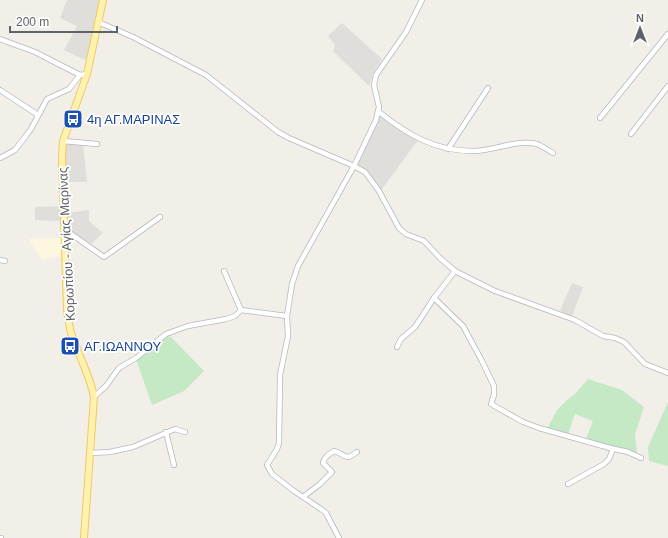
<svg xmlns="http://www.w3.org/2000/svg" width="668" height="538" viewBox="0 0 668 538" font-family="Arial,sans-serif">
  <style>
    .commercial { fill: #fef7e0 }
    .industrial { fill: #e0deda }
    .green { fill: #c5e8c5 }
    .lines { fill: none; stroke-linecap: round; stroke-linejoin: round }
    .minor-casing { stroke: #b5b8bc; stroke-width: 6 }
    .major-casing { stroke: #f2c960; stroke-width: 8 }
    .minor { stroke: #fff; stroke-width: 4.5 }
    .major { stroke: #fff2af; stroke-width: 6 }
    .labels { text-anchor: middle; stroke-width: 3.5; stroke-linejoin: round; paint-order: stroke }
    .transit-label { font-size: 13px; fill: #164399; stroke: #fff; text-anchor: start }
    .street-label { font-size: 13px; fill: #5f6368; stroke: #fff }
  </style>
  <rect width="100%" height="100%" fill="#f1efe8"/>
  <!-- commercial -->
  <path class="commercial" d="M62 238V256L42 259 28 239Z"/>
  <!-- industrial -->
  <g class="industrial">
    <path d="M67 0H100L87 61 64 50 77 26 60 18Z"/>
    <path d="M342 23 382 59 373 73 369 86 333 51 335 45 328 36Z"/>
    <path d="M378 115 418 140 380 192 356 165Z"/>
    <path d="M66 142 83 143 87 182H65Z"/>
    <path d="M61 206V221L35 220V207Z"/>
    <path d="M89 210V221L103 233 91 244 67 228 66 213Z"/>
    <path d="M572 283 583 287 572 316 561 312V308Z"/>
  </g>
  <!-- green -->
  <g class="green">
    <path d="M167 336 171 337 204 371 184 391 152 405 136 359Z"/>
    <path d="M588 379 622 390 644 407 635 434 637 453 586 439 593 421 575 414 568 434 547 429 557 410 567 400 575 394Z"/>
    <path d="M668 402V466L649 461 648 447Z"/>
  </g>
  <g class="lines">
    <!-- minor casing -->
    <g class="minor-casing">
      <g id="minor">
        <path d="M98 22 133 37 206 75 278 132 289 138 354 166 365 172 379 191 399 228 406 234 424 241 440 258 455 271 495 291 575 320 603 336 615 338 624 342 645 364 668 373"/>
        <path d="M0 39 35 52 80 75"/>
        <path d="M0 90 38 115"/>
        <path d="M379 112C408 135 435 151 473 151 495 151 515 139 537 144 542 146 548 150 553 153"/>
        <path d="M600 118 668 34"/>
        <path d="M631 134 668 86"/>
        <path d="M63 141 97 144"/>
        <path d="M448 149 488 88"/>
        <path d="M0 158 15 150 22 141 31 129 47 99 69 89 80 75 87 74"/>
        <path d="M64 229 104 257 160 217"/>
        <path d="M0 260 5 261"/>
        <path d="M224 271 241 310"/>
        <path d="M434 298 463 326 482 361 494 386V395L491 404 523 422 539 428 610 448 628 452 641 458"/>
        <path d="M397 347 401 339 415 327 434 298 455 271"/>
        <path d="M94 397 106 386 119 368 136 358 166 334 188 326 226 319 235 316 241 310 287 316"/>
        <path d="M166 432 174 465"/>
        <path d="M91 453 110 452 133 447 175 429 185 432"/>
        <path d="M568 484 604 464 609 459 613 449"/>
        <path d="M303 497 320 484 332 472 323 463C324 457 329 454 334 451 340 452 343 457 349 457L357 452"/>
        <path d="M0 538H1"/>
        <path d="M339 538 326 513 321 509 294 491 272 474 267 465 277 449 279 443 280 375 288 336 287 316 292 284 298 266 354 166 376 120 379 107 374 85 376 75 406 32 422 0"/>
      </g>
    </g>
    <!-- major casing -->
    <g class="major-casing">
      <path id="major" d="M84 538 94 397C90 375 78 355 71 333 69 325 68 317 67 309L62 158 63 141 87 74 103 0"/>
    </g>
    <!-- minor -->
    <use href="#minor" class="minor"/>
    <!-- major -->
    <use href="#major" class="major"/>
  </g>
  <!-- icons -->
  <defs>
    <g id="bus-square" transform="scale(1)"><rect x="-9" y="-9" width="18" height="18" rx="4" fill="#1a4fb4" stroke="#fff"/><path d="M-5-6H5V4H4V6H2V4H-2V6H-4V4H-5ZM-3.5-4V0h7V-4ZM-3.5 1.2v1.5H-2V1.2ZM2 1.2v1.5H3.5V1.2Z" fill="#fff"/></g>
  </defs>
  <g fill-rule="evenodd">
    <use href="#bus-square" x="73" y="119"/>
    <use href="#bus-square" x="70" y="346"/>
  </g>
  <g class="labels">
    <!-- transit labels -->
    <g class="transit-label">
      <text x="87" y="124">4η ΑΓ.ΜΑΡΙΝΑΣ</text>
      <text x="84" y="351">ΑΓ.ΙΩΑΝΝΟΥ</text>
    </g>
    <!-- street labels -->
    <g class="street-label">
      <text transform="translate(66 244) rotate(-93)" y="5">Κορωπίου - Αγίας Μαρίνας</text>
    </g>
  </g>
  <!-- north arrow -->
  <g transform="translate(640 28)" stroke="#ffffff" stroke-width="3" paint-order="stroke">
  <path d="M0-3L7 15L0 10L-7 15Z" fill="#5f6368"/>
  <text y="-6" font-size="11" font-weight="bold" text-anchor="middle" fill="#5f6368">N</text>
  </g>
  <!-- scale -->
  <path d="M10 26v6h107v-6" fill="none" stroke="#5f6368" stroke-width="2"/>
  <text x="16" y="26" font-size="12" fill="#5f6368" stroke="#ffffff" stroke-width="3" paint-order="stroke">200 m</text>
</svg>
